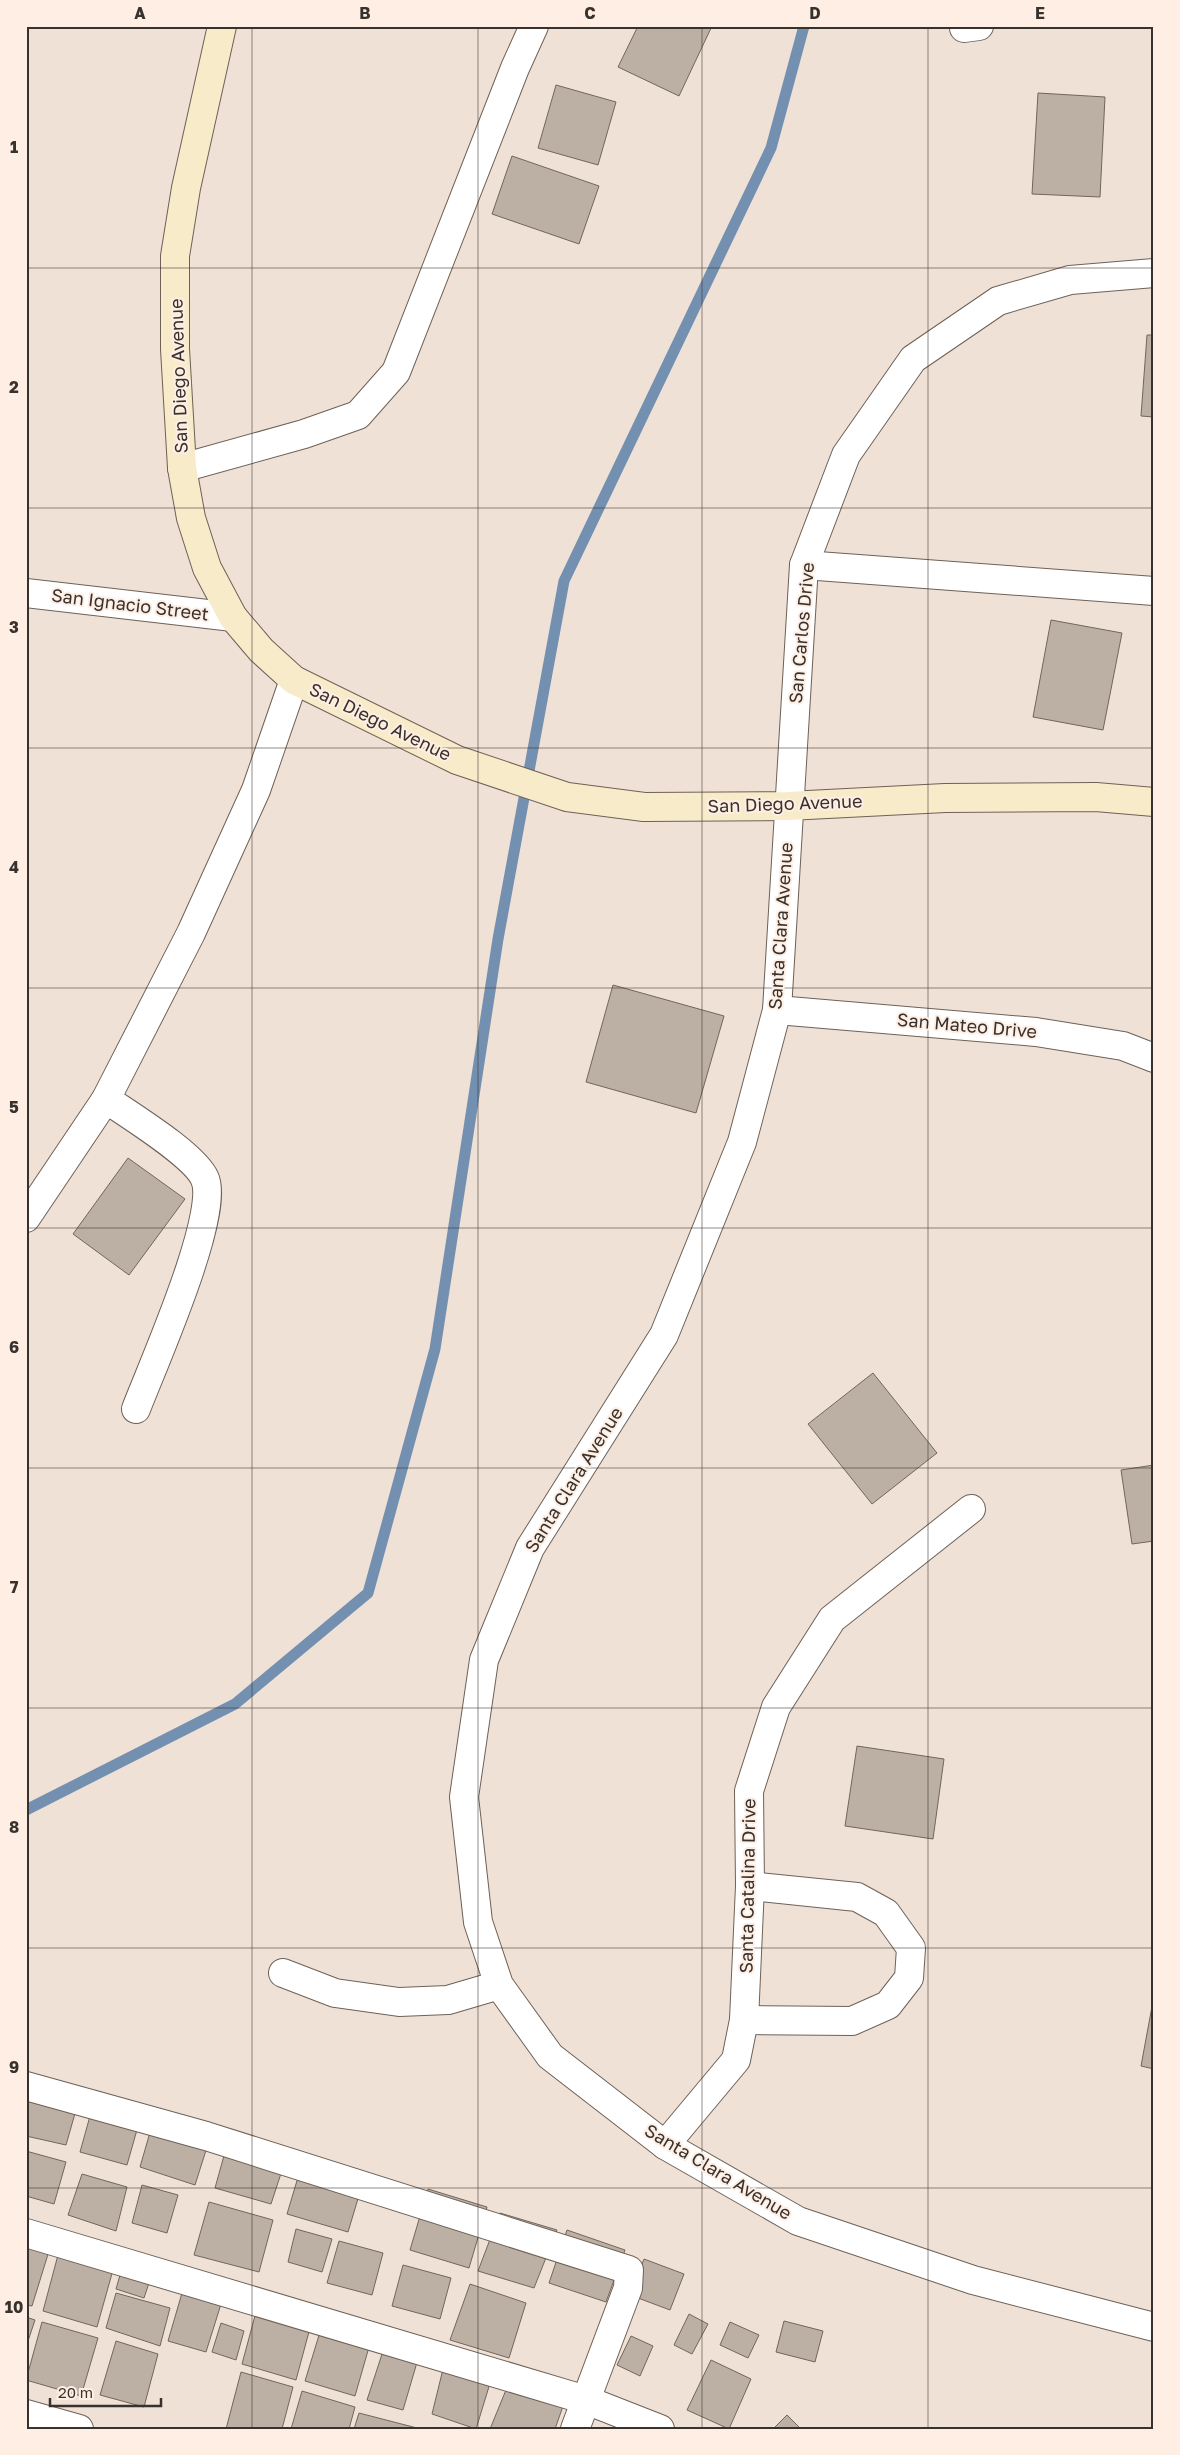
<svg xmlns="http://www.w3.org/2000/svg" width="1180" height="2455" viewBox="0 0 1180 2455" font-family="'Golos Text',sans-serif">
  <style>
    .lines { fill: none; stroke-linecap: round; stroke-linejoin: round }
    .stream { stroke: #7390b0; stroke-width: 11 }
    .building { fill: #bcafa3; stroke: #72665b }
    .street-casing { stroke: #6e6157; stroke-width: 30 }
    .secondary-casing { stroke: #6e6157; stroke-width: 30 }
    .street { stroke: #fff; stroke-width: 28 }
    .secondary { stroke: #f7ebca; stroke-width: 28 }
    .grid { fill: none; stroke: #38322e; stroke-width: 1; stroke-opacity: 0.55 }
    .labels { text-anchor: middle; stroke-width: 4; stroke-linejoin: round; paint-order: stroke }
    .street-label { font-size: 18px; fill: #38322e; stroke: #feeee3 }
    .neatline { fill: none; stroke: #38322e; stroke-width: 2 }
    .grid-label { font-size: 16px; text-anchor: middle; font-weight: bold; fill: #38322e }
  </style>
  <rect width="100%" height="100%" fill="#f0e1d6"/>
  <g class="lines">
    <!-- stream -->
    <path class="stream" d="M26 1810 235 1704 368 1593 435 1349 498 939 564 581 771 148 804 26"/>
  </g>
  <!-- building -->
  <g class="building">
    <path d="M638 26H712L679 96 618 67Z"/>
    <path d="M556 85 616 102 598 165 538 148Z"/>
    <path d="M1038 93 1105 97 1100 197 1032 194Z"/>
    <path d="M512 156 599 186 579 244 492 214Z"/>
    <path d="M1147 335H1154V417L1141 416Z"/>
    <path d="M1051 620 1122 633 1103 730 1033 717Z"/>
    <path d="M613 985 724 1016 696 1113 586 1082Z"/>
    <path d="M128 1158 185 1199 129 1275 73 1234Z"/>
    <path d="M873 1373 937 1453 872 1504 808 1424Z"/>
    <path d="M1154 1465V1541L1132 1544 1121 1470Z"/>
    <path d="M857 1746 944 1759 933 1839 845 1826Z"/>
    <path d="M1153 2001H1154V2069L1141 2066Z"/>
    <path d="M82 2089 66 2145 26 2136V2100Z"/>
    <path d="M97 2091 144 2105 127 2165 80 2152Z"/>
    <path d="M157 2108 214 2125 195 2185 140 2167Z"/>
    <path d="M230 2134 288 2152 271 2204 215 2188Z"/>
    <path d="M26 2151 66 2162 54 2204 26 2196Z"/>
    <path d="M305 2154 366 2172 348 2232 287 2214Z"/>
    <path d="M82 2174 127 2187 116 2231 68 2215Z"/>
    <path d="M142 2185 178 2195 167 2233 132 2223Z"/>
    <path d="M428 2189 487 2207 469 2268 410 2250Z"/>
    <path d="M209 2202 273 2220 259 2272 194 2255Z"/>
    <path d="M500 2213 557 2230 534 2288 478 2271Z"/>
    <path d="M296 2229 332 2239 322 2272 288 2262Z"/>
    <path d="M567 2230 625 2250 606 2302 549 2283Z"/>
    <path d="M339 2241 383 2253 372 2295 327 2283Z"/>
    <path d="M26 2244 49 2251 32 2306 26 2305Z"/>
    <path d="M58 2255 113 2270 97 2327 43 2311Z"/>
    <path d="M644 2259 684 2274 670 2310 630 2295Z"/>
    <path d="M403 2265 451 2278 440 2319 392 2306Z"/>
    <path d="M122 2268 151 2277 144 2298 116 2289Z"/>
    <path d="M470 2284 526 2303 509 2358 450 2340Z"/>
    <path d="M116 2293 170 2308 160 2346 106 2328Z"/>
    <path d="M182 2293 221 2304 206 2352 168 2341Z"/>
    <path d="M256 2312 310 2328 296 2380 242 2364Z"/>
    <path d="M689 2314 708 2324 692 2354 674 2345Z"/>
    <path d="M26 2317 35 2320 26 2347Z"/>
    <path d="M784 2321 823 2331 815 2362 776 2352Z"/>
    <path d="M42 2322 98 2338 81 2396 26 2380Z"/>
    <path d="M730 2322 759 2335 748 2358 720 2345Z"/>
    <path d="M221 2323 244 2331 236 2360 212 2352Z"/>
    <path d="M320 2332 369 2347 355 2396 305 2381Z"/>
    <path d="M631 2336 653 2346 640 2376 617 2365Z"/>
    <path d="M116 2341 158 2354 144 2407 100 2395Z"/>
    <path d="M384 2348 418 2359 403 2410 367 2400Z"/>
    <path d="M711 2360 751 2379 729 2429 687 2410Z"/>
    <path d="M444 2365 491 2380 476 2429 432 2414Z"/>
    <path d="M241 2372 293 2387 282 2429H226Z"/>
    <path d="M508 2385 563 2406 555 2429H490Z"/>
    <path d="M302 2391 355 2407 349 2429H291Z"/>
    <path d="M359 2413 417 2428 354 2429Z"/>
    <path d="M787 2415 801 2429H773Z"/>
  </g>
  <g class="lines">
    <!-- street casing -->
    <g class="street-casing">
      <g id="street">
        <path d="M964 26V28L979 26"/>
        <path d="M1154 273 1070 280 998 301 913 359 846 455 804 565 777 1010 742 1142 664 1335 530 1548 484 1660 464 1797 478 1922 499 1985 550 2056 665 2145 798 2221 973 2280 1154 2327"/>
        <path d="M182 468 304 434 358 415 396 372 515 68 534 26"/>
        <path d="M804 565 1154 591"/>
        <path d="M26 593 233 617"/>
        <path d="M777 1010 1036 1032 1123 1046 1154 1058"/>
        <path d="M106 1099C129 1115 195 1155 205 1179 220 1215 152 1367 136 1409"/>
        <path d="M26 1218 106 1099 191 933 256 790 294 680"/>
        <path d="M283 1973 335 1993 399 2002 448 2000 499 1985"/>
        <path d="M744 2020 852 2021 888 2005 909 1978 911 1948 886 1913 857 1897 750 1886"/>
        <path d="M26 2086 206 2136 629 2270 628 2288 575 2429"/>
        <path d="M665 2145 736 2060 744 2020 750 1886 749 1791 776 1707 832 1619 971 1509"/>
        <path d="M26 2233 586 2400 660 2429"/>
        <path d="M26 2414 79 2429"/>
      </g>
    </g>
    <!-- secondary casing -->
    <g class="secondary-casing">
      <path id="secondary" d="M222 26 186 188 175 256V349L182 468 191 518 207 568 233 617 261 650 294 680 457 760 567 797 644 807 788 806 945 798 1096 797 1154 802"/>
    </g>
    <!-- street -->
    <use href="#street" class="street"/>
    <!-- secondary -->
    <use href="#secondary" class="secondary"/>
  </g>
  <!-- grid -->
  <path class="grid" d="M252 26V2429M478 26V2429M702 26V2429M928 26V2429M26 268H1154M26 508H1154M26 748H1154M26 988H1154M26 1228H1154M26 1468H1154M26 1708H1154M26 1948H1154M26 2188H1154"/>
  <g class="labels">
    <!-- street labels -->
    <g class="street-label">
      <text transform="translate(179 376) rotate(-92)" y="6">San Diego Avenue</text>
      <text transform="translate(130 605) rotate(7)" y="6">San Ignacio Street</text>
      <text transform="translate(802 633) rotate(-85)" y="6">San Carlos Drive</text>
      <text transform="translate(380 722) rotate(26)" y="6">San Diego Avenue</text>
      <text transform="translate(785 804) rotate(-2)" y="6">San Diego Avenue</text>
      <text transform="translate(781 926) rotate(-86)" y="6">Santa Clara Avenue</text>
      <text transform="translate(967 1026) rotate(5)" y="6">San Mateo Drive</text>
      <text transform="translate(574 1480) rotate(-58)" y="6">Santa Clara Avenue</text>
      <text transform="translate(748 1886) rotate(-89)" y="6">Santa Catalina Drive</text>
      <text transform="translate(718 2172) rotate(31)" y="6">Santa Clara Avenue</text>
    </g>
  </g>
  <!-- border -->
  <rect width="1180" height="2455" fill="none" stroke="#feeee3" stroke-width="55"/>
  <!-- scale -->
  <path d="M50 2398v8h111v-8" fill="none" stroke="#38322e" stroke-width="2.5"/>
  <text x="58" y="2398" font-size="15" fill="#38322e" stroke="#feeee3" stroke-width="4" paint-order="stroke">20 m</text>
  <rect x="28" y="28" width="1124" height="2400" class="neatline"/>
  <g class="grid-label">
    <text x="140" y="19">A</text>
    <text x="365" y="19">B</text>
    <text x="590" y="19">C</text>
    <text x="815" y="19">D</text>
    <text x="1040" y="19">E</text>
    <text x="14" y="153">1</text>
    <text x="14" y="393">2</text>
    <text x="14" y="633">3</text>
    <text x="14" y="873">4</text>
    <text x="14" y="1113">5</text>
    <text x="14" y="1353">6</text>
    <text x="14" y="1593">7</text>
    <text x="14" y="1833">8</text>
    <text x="14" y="2073">9</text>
    <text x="14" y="2313">10</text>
  </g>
</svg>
